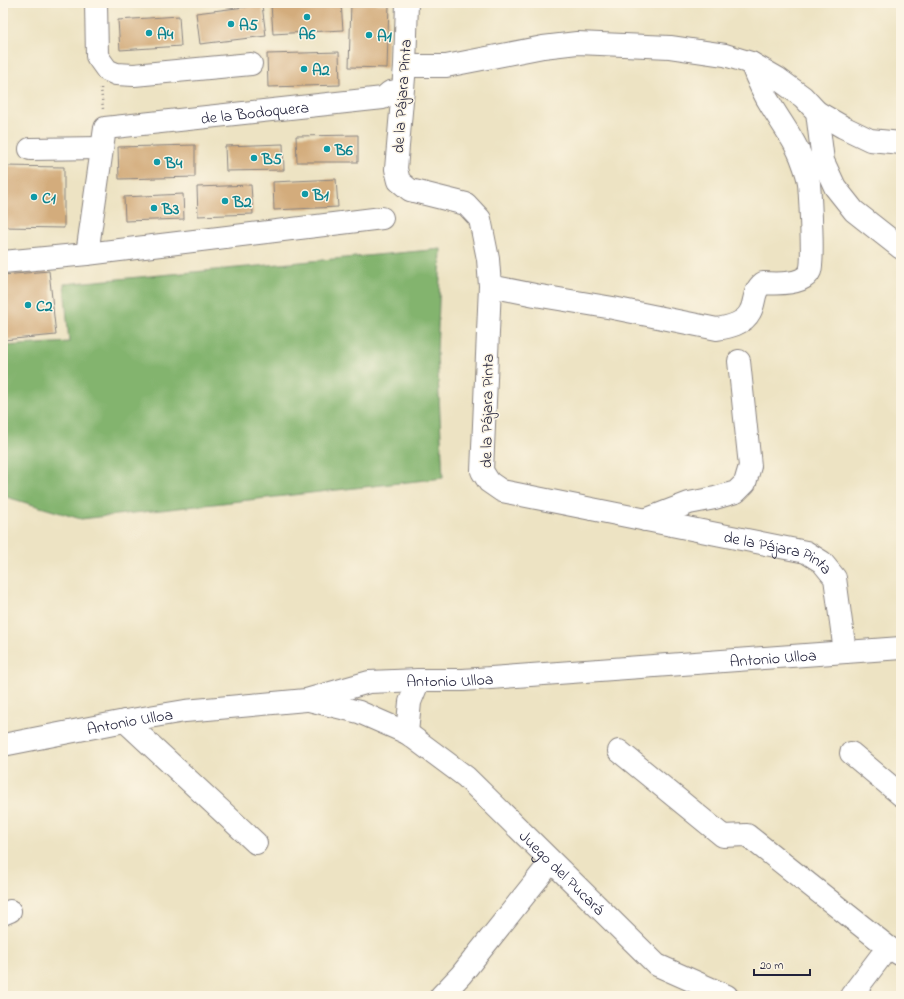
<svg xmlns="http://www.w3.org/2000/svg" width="904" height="999" viewBox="0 0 904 999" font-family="'Indie Flower',sans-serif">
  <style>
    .forest { fill: #83b46e; stroke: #526b54 }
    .building { fill: #d3ac7b }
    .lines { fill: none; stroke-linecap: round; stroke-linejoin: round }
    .minor-casing { stroke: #88827f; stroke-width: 24 }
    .path { stroke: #88827f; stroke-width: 2.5; stroke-dasharray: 1 3; stroke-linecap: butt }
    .minor { stroke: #fff; stroke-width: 22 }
    .culture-dot { fill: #0f9aa8; stroke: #fcf5e5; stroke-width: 1.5 }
    .labels { text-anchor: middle; stroke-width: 3; stroke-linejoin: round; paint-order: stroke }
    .culture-label { font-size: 16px; font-weight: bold; fill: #0d838f; stroke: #fcf5e5; text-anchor: start }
    .street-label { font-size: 16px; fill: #22223b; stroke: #fcf5e5 }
  </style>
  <rect width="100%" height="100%" fill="#fcf5e5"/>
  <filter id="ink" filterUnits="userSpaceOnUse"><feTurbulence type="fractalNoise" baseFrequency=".025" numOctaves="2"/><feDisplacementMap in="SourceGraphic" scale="8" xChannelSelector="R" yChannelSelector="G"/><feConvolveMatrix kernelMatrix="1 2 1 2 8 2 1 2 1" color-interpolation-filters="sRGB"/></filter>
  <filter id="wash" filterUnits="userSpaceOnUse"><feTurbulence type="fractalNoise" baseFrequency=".012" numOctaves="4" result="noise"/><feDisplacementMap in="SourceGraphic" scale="16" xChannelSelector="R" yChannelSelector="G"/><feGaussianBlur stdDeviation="0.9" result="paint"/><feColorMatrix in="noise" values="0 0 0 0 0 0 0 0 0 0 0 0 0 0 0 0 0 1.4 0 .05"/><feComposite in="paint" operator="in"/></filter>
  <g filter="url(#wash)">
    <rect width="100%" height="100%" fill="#ede3c3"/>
    <!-- forest -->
    <path class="forest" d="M441 249 437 354 443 478 81 519 3 496V346L69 342 64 284Z"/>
    <g id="blocks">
      <!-- building -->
      <g class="building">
        <path d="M288 3H341L343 30 273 34 271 4Z"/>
        <path d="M351 3 389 4 387 68 349 67Z"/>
        <path d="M262 5 266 36 200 44 196 13Z"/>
        <path d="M179 16 181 46 120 50 118 20Z"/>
        <path d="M339 52 340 85 268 87 267 54Z"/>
        <path d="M358 135V162H297L296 136Z"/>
        <path d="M283 144 284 170 226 171 225 146Z"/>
        <path d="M195 145V177L119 179 118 147Z"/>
        <path d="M3 166 64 167V228L3 227Z"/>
        <path d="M336 179 338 207 274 210 273 182Z"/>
        <path d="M251 185 253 214 198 216 197 187Z"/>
        <path d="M183 194 184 219 125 221 124 197Z"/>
        <path d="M49 271 56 335 3 340V275Z"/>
      </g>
    </g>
  </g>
  <g filter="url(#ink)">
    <use href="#blocks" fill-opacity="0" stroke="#88827f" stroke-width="1"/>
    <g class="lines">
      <!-- minor casing -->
      <g class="minor-casing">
        <g id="minor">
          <path d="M96 3 97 56 107 70 116 74 134 75 251 64"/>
          <path id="s1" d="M407 3 405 66 396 169 399 181 410 190 466 204 480 219 488 259 490 286 482 471 489 482 502 491 806 552 822 562 835 578 845 652"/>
          <path d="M405 66H446L543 47 577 43 670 47 725 55 751 63 777 78 803 97 817 112 823 161 835 187 854 211 901 248"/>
          <path d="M817 112 843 127 870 140 901 143"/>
          <path d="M30 149 102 148"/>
          <path id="s2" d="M382 218 87 254 105 128 383 98 390 92 402 90"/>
          <path d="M3 262 87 254"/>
          <path d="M490 286 535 295 613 308 717 329C729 327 744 324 750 312 756 302 752 292 763 283 776 284 804 285 810 271 814 262 810 196 809 183 808 175 804 165 801 157 794 139 782 124 772 107 763 93 757 79 751 63"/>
          <path d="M645 520 689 503 715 498 736 492 745 483 750 466 739 361"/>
          <path id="s3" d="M309 700 359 712 407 733 466 777 657 965 727 996"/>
          <path d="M125 721 256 843"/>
          <path d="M407 733 410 702 419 680"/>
          <path id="s4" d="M3 745 125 721 185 711 306 700 369 682 419 680H463L901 648"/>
          <path d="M619 751 723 836 747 835 888 947 901 955"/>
          <path d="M851 753 901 795"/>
          <path d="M3 914 10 911"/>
          <path d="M441 996 461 975 551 862"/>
          <path d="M851 996 888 947"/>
        </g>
      </g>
      <!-- path -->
      <path class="path" d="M101 88 103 109"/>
      <!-- minor -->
      <use href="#minor" class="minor"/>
    </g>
  </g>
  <!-- markers -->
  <g class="culture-dot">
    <circle cx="307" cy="17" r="4"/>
    <circle cx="231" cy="24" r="4"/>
    <circle cx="149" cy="33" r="4"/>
    <circle cx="369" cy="35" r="4"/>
    <circle cx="304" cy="69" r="4"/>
    <circle cx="327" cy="149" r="4"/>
    <circle cx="254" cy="158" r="4"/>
    <circle cx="157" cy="162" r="4"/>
    <circle cx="305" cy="194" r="4"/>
    <circle cx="34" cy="197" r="4"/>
    <circle cx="225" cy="201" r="4"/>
    <circle cx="154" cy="208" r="4"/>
    <circle cx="28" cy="305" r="4"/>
  </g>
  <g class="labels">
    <!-- culture labels -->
    <g class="culture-label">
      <text x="239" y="30">A5</text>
      <text x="157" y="39">A4</text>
      <text x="307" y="39" text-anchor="middle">A6</text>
      <text x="377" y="41">A1</text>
      <text x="312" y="75">A2</text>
      <text x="335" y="155">B6</text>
      <text x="262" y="164">B5</text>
      <text x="165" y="168">B4</text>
      <text x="313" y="200">B1</text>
      <text x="42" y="203">C1</text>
      <text x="233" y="207">B2</text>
      <text x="162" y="214">B3</text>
      <text x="36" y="311">C2</text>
    </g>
    <!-- street labels -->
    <g class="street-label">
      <text transform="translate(401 96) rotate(-86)" y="6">de la Pájara Pinta</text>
      <text dy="6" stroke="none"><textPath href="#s2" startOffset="575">de la Bodoquera</textPath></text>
      <text transform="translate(486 411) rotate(-89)" y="6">de la Pájara Pinta</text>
      <text dy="6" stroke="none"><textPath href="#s1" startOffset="837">de la Pájara Pinta</textPath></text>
      <text dy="6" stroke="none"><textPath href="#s4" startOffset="777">Antonio Ulloa</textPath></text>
      <text dy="6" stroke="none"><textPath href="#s4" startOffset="453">Antonio Ulloa</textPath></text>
      <text dy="6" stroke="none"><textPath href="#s4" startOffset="129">Antonio Ulloa</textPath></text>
      <text dy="6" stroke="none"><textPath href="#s3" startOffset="313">Juego del Pucará</textPath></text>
    </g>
  </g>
  <!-- margin -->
  <rect width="904" height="999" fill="none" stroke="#fcf5e5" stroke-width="16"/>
  <!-- scale -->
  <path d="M754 969v6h56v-6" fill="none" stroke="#22223b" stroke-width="2"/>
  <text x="760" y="969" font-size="12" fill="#22223b" stroke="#fcf5e5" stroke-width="3" paint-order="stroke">20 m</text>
</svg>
